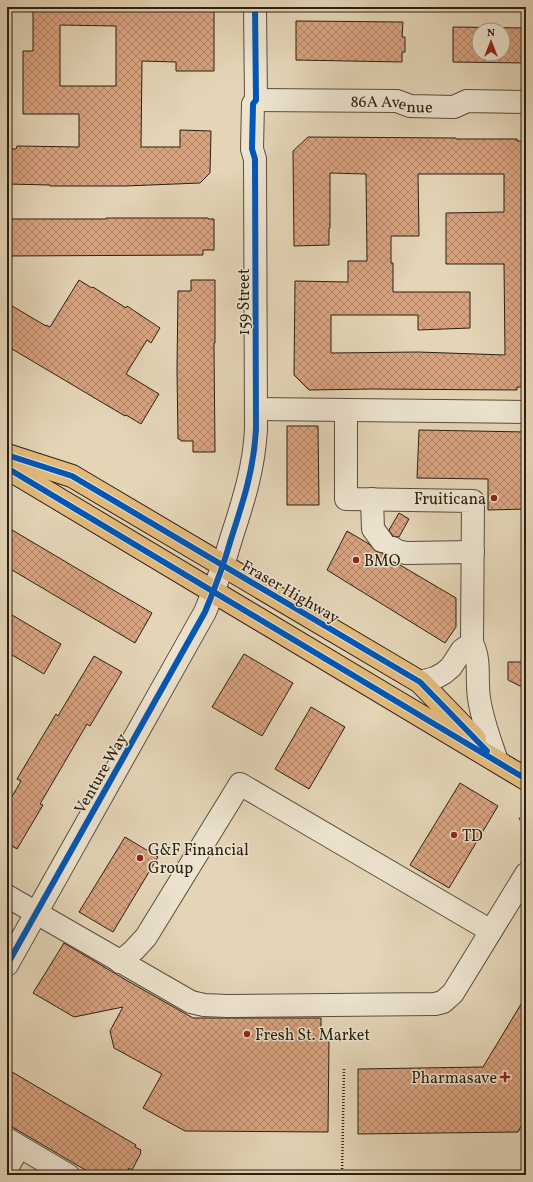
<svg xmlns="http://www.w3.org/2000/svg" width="533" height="1182" viewBox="0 0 533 1182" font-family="Vollkorn,serif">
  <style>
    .building { fill: url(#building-cross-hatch); stroke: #2c2013; fill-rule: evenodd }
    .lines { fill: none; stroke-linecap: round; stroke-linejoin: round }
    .minor-casing { stroke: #5a4d3c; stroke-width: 24 }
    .major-casing { stroke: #2c2013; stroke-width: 24 }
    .path { stroke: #2c2013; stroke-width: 2.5; stroke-dasharray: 1 2; stroke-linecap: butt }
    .minor { stroke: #ede4d0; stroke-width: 22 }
    .major { stroke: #e2ba7c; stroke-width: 22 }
    .cycleway-casing { stroke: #ede4d0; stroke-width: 8 }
    .cycleway { stroke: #0057b8; stroke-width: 6 }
    .poi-dot { fill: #8f2418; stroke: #ede4d0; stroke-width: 1.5 }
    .labels { text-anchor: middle; stroke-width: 3; stroke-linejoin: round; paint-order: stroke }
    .street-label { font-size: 16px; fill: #2c2013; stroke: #ede4d0 }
    .poi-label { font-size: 16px; fill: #2c2013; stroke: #ede4d0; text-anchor: start }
  </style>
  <defs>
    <pattern id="building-cross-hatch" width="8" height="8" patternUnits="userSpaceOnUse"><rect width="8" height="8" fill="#d9a380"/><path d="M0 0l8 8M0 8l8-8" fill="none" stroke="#b08468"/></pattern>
  </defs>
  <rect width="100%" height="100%" fill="#e4d5b7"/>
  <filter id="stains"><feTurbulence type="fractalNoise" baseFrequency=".005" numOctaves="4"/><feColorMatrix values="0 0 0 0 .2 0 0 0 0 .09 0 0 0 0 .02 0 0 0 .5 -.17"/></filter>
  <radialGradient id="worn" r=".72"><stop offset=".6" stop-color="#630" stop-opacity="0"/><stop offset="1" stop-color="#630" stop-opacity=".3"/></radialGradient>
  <!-- building -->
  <g class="building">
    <path d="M33 7H214V71H176V62L142 61 141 147H180V130L211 131 210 173 200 183 125 186H50V185L7 184V149H16L17 146 79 147V114H23V51H33ZM60 25 116 26V86H60Z"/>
    <path d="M296 21 403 22 402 37H405V52H402V62L296 60Z"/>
    <path d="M453 27 526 28V63L453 62ZM479 30H503V54H479Z"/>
    <path d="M308 137 456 138V139H517V141H526V387H517V390L372 389 309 390 294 375 295 281 348 282V261H367L366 174 330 173V228H329V245L294 246 293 151ZM418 174H504V212L446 213V264H504L505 355 418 352 331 353V315H418V330L470 328V292H393V263H391V236H419Z"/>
    <path d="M106 218H208V219H214V250H203V255L7 256V219H106Z"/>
    <path d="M79 280 92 288 93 287 126 308 127 306 160 328 151 343 147 340 126 374 159 394 141 424 126 415 125 416 7 346V303L46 326V325L50 327Z"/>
    <path d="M191 280H215V343H214L215 452H193V441H181L180 439H178L177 369 178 291H191Z"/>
    <path d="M287 426H318L319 505H287Z"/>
    <path d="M419 430 526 432V509L488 510V479L417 478Z"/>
    <path d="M399 513 409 519 399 537 393 536 389 530Z"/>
    <path d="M7 527 152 613 135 643 7 567Z"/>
    <path d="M347 531 369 544 377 552 382 553 390 561 400 565 456 598V627L445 643 327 570Z"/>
    <path d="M7 612 61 644 44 674 7 652Z"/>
    <path d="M244 654 293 683 262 736 212 707Z"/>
    <path d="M94 656 122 672 90 726 87 724 40 804 43 805 17 849 7 843V805L21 781 17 779 56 714 58 716Z"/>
    <path d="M508 662H526V689L508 680Z"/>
    <path d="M311 707 345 727 309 789 275 769Z"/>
    <path d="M460 783 498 806 449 888 410 865Z"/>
    <path d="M125 837 158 857 113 932 79 912Z"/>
    <path d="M64 943 126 980 193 1018H321V1036L329 1037 328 1132 185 1131 143 1108 162 1074 114 1048 110 1031 123 1007 74 1017 33 993Z"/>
    <path d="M526 996V1118L518 1132 358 1134V1069L483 1067Z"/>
    <path d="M7 1069 136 1145 135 1147 141 1150 140 1152 141 1153 132 1170 129 1168 125 1175H94L7 1124Z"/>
  </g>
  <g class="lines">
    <!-- minor casing -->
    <g class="minor-casing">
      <g id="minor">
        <path id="s1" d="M256 100 397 101 410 106 454 107 467 101 526 102"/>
        <path d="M256 409 526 412"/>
        <path d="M346 410V499L473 501 472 643C481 660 476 679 479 698 482 720 490 740 497 761"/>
        <path d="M372 499 373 529 382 541"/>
        <path d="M393 548 397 551 406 553 473 552"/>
        <path d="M420 682 435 678 444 673 451 667 462 650 472 643"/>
        <path d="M7 896 191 1002 204 1005 227 1006 435 1004 443 1002 453 993 526 874"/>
        <path d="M120 962 134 950 146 937 240 784 491 931"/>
        <path d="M7 965 205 612C215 588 224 564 231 539 243 502 254 469 256 429L255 159 252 149 253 104 256 100 255 7"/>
        <path d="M7 1139 68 1175"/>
        <path d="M7 1168 19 1147"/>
      </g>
    </g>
    <!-- major casing -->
    <g class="major-casing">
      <g id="major">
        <path d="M7 455 72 476 420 682 475 739"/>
        <path d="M7 468 526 779"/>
      </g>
    </g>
    <!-- path -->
    <g class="path">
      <path d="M519 819 526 816"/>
      <path d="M342 1175 344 1069"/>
    </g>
    <!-- minor -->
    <use href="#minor" class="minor"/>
    <!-- major -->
    <use href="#major" class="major"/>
    <!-- cycleway casing -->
    <g class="cycleway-casing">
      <g id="cycleway">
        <path d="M7 455 72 476 420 682 487 751"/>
        <path d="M7 468 526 779"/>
        <path d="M7 965 205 612C215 588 224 564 231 539 243 502 254 469 256 429L255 159 252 149 253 104 256 100 255 7"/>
      </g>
    </g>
    <!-- cycleway -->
    <use href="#cycleway" class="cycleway"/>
  </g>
  <!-- markers -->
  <g class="poi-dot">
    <circle cx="494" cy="498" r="4"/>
    <circle cx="356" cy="560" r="4"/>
    <circle cx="454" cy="835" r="4"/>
    <circle cx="140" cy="858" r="4"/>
    <circle cx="247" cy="1034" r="4"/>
    <path d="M503 1071h4v4h4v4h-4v4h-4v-4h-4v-4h4z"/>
  </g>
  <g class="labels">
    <!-- street labels -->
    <g class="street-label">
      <text dy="6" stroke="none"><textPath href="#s1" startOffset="136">86A Avenue</textPath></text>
      <text transform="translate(243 302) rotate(-90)" y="6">159 Street</text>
      <text transform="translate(291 591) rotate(30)" y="6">Fraser Highway</text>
      <text transform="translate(100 773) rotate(-60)" y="6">Venture Way</text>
    </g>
    <!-- poi labels -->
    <g class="poi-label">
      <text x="486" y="504" text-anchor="end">Fruiticana</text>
      <text x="364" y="566">BMO</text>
      <text x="462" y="841">TD</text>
      <text x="148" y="855">G&amp;F Financial<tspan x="148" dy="18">Group</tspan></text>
      <text x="255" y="1040">Fresh St. Market</text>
      <text x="497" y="1083" text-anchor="end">Pharmasave</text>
    </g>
  </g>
  <!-- margin -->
  <rect width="533" height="1182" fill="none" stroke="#e4d5b7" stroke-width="24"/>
  <rect x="8" y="8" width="517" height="1166" fill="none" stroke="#2c2013" stroke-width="2"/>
  <rect x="12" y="12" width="509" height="1158" fill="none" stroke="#2c2013"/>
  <!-- north arrow -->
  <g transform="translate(491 42)"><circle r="19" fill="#ede4d0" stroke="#a09684"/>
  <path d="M0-3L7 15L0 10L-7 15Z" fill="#8f2418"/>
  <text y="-6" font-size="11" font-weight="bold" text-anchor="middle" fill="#2c2013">N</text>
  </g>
  <rect width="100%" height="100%" filter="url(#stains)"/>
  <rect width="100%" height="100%" fill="url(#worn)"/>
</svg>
